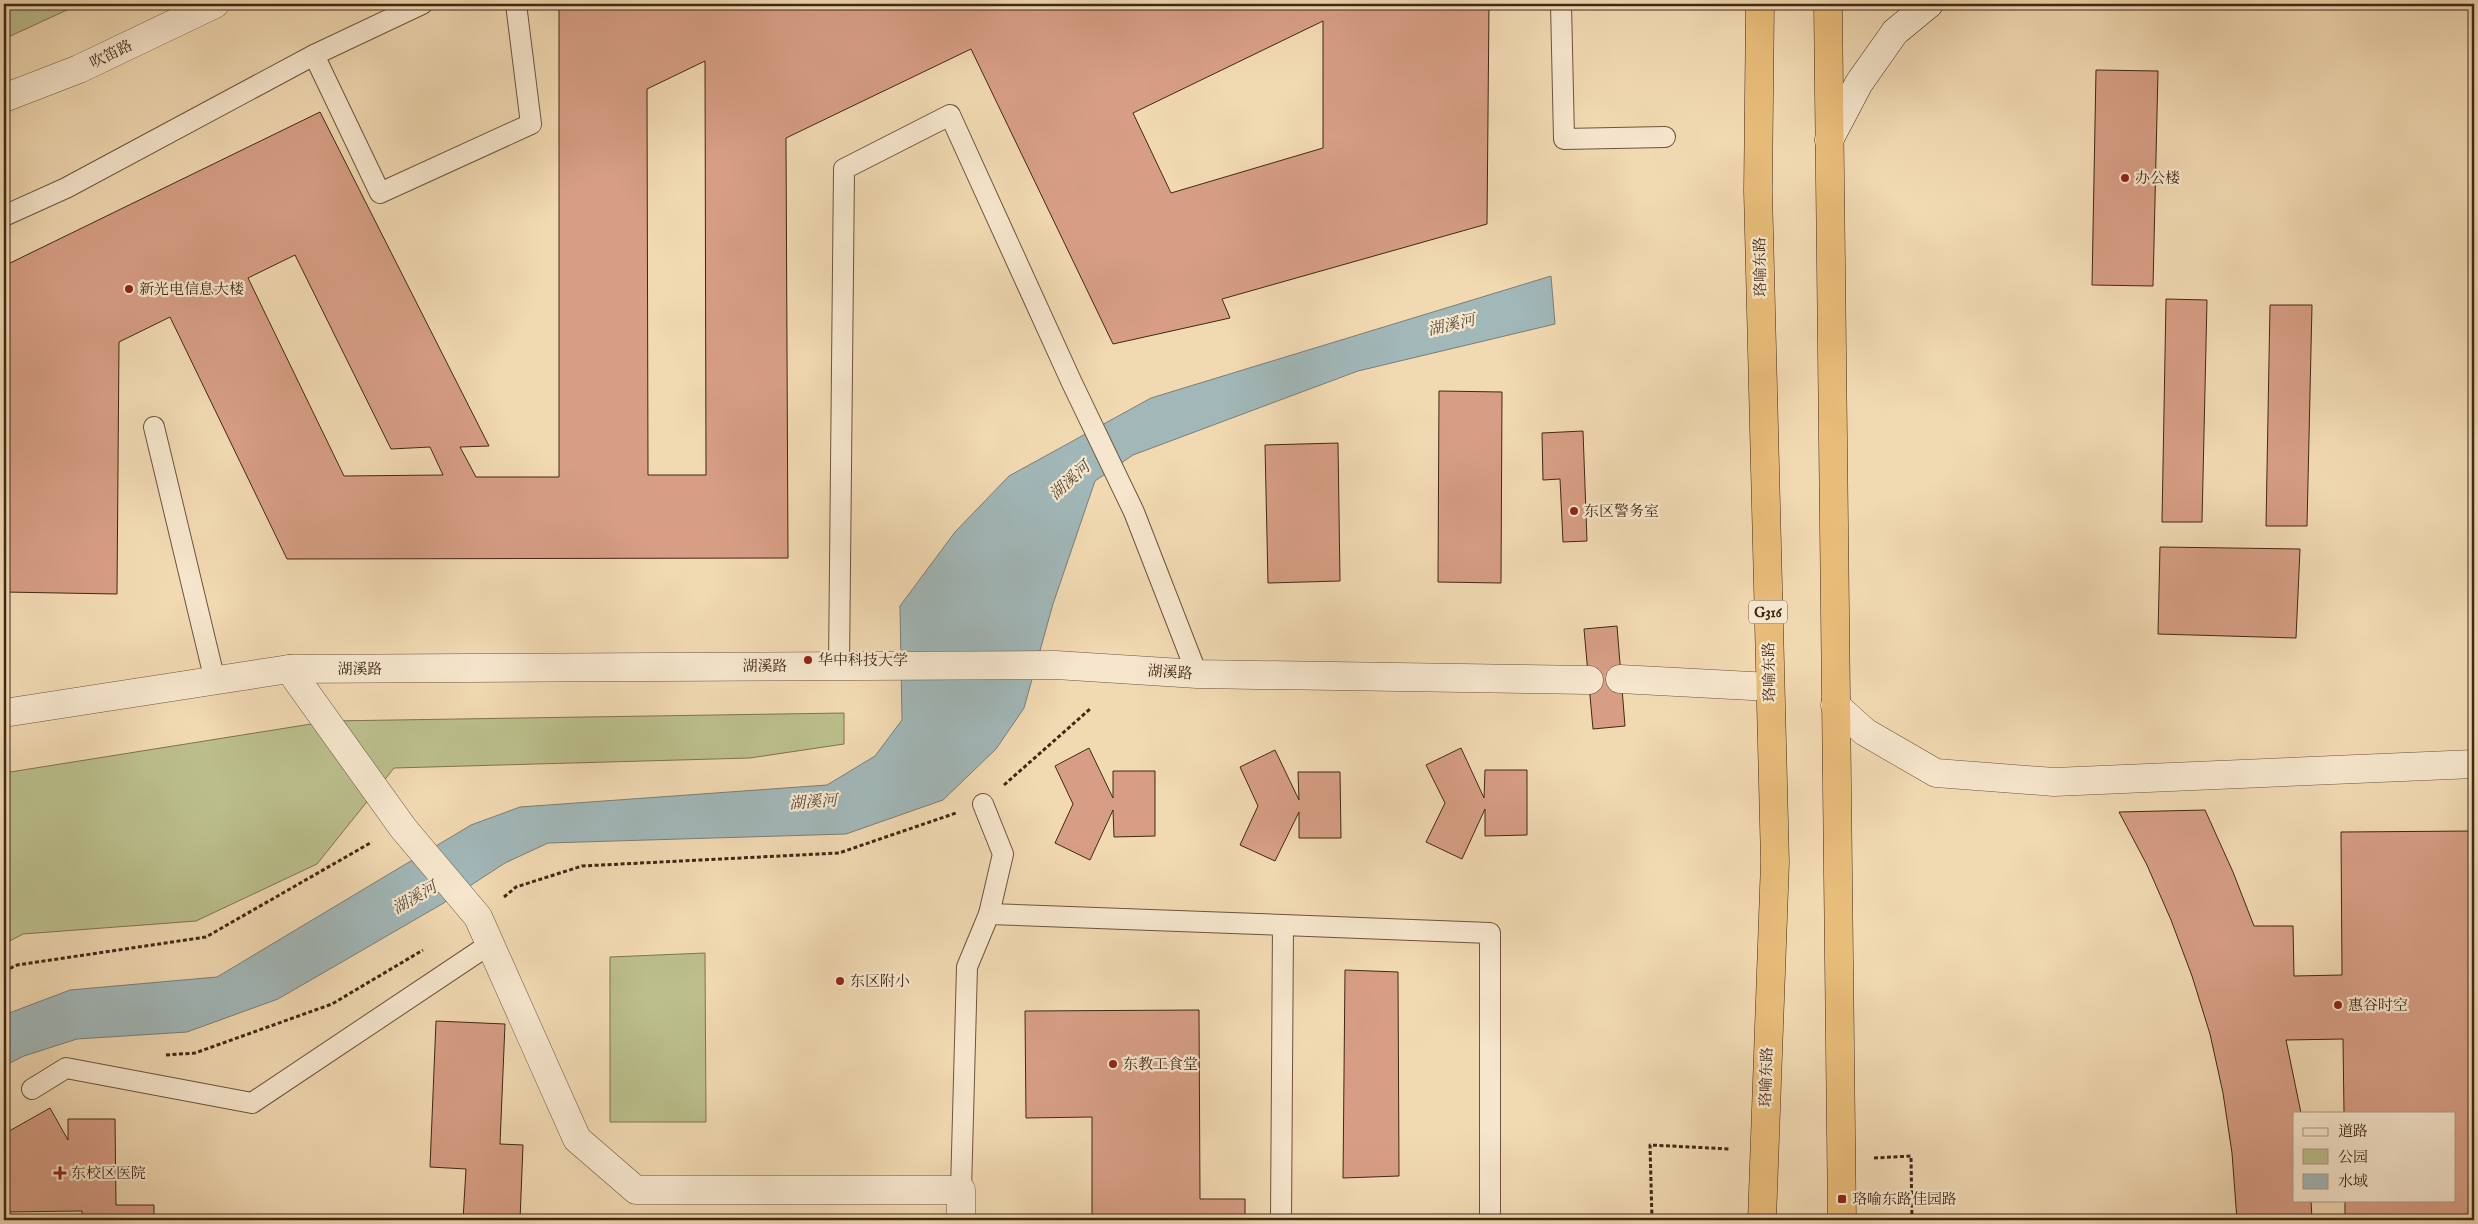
<svg xmlns="http://www.w3.org/2000/svg" width="2478" height="1224" viewBox="0 0 2478 1224" font-family="'IM FELL English','Noto Serif SC',serif">
<style>
.green{fill:#bbbf8c;stroke:#7e7450}
.water{fill:#a1b7b8;stroke:#7b7e77}
.building{fill:#d79e85;stroke:#412815;fill-rule:evenodd}
.lines{fill:none;stroke-linecap:round;stroke-linejoin:round}
.lane-casing{stroke:#6d543c;stroke-width:22}
.street-casing{stroke:#6d543c;stroke-width:29}
.secondary-casing{stroke:#412815;stroke-width:29}
.highway-casing{stroke:#412815;stroke-width:29}
.path{stroke:#412815;stroke-width:3;stroke-dasharray:4 2.5;stroke-linecap:butt}
.lane{stroke:#f6e6cd;stroke-width:20}
.street{stroke:#f6e6cd;stroke-width:28}
.secondary{stroke:#f6e6cd;stroke-width:28}
.highway{stroke:#e8bc79;stroke-width:28}
.poi-dot{fill:#8f2418;stroke:#f6e6cd;stroke-width:2}
.labels{text-anchor:middle;stroke-width:4.5;stroke-linejoin:round;paint-order:stroke}
.shield{fill:#f6e6cd;stroke:#77614c;stroke-width:1}
.shield-label{font-size:14px;font-weight:bold;fill:#412815}
.street-label{font-size:15px;fill:#412815;stroke:#f6e6cd}
.poi-label{font-size:15px;fill:#412815;stroke:#f6e6cd;text-anchor:start}
.water-label{font-size:16px;font-style:italic;fill:#594c3e;stroke:#f6e6cd}
</style>
<rect width="100%" height="100%" fill="#f1d9b2"/>
<filter id="stains"><feTurbulence type="fractalNoise" baseFrequency=".004" numOctaves="4"/><feColorMatrix values="0 0 0 0 .2 0 0 0 0 .09 0 0 0 0 .02 0 0 0 .5 -.17"/></filter>
<radialGradient id="worn" r=".72"><stop offset=".6" stop-color="#630" stop-opacity="0"/><stop offset="1" stop-color="#630" stop-opacity=".3"/></radialGradient>
<!-- green -->
<g class="green">
<path d="M4 4H80L4 39Z"/>
<path d="M844 713V744L750 758 394 768 317 864 196 921 23 934 4 944V773L330 721Z"/>
<path d="M705 953 706 1122H610V957Z"/>
</g>
<!-- water -->
<path class="water" d="M1551 276 1555 324 1358 371 1133 455 1095 481 1053 604 1024 708 996 749 943 800 846 834 548 843 505 863 442 904 278 999 187 1032 77 1039 24 1056 4 1066V1015L70 990 217 977 471 825 520 807 827 785 875 756 902 720 900 606 955 532 1009 476 1151 398Z"/>
<!-- building -->
<g class="building">
<path d="M559 4H1489L1487 224 1222 299 1230 318 1113 344 971 49 786 138 788 558 287 559 170 317 119 342 117 594 4 592 6 265 320 112 489 446 460 447 476 477H559ZM1323 21V148L1171 193 1133 113ZM705 61 706 475H648L647 89ZM295 255 391 449 430 447 443 475 344 476 248 278Z"/>
<path d="M2096 70 2158 71 2153 286 2092 285Z"/>
<path d="M2166 299 2207 300 2202 522H2162Z"/>
<path d="M2270 305H2312L2307 526H2266Z"/>
<path d="M1439 391 1502 392 1501 583 1438 582Z"/>
<path d="M1583 431 1587 541 1563 542 1560 479 1543 480 1542 433Z"/>
<path d="M1338 443 1340 581 1268 583 1265 445Z"/>
<path d="M2160 547 2300 549 2296 638 2158 634Z"/>
<path d="M1617 626 1625 726 1593 729 1584 629Z"/>
<path d="M1089 748 1113 798V771H1155V836L1114 837 1113 810 1090 860 1055 843 1073 804 1055 766Z"/>
<path d="M1461 748 1484 798 1485 770H1527V835L1485 836V809L1462 859 1426 842 1445 803 1426 765Z"/>
<path d="M1275 750 1299 800 1298 772H1340L1341 838H1299V812L1275 861 1240 845 1258 806 1240 767Z"/>
<path d="M2205 810 2233 872 2254 926H2293L2294 976 2342 975 2341 832 2474 831V1219L2345 1220V1200H2454V1113H2344L2343 1039 2286 1040 2301 1113H2294V1200H2311L2312 1220H2237L2232 1153 2223 1093 2210 1034 2192 976 2171 920 2147 865 2119 812Z"/>
<path d="M1345 970 1398 972 1399 1176 1343 1178Z"/>
<path d="M1199 1010 1200 1199H1245V1220H1092V1117L1026 1118 1025 1011Z"/>
<path d="M436 1021 505 1024 500 1144 523 1145 520 1220H463L466 1169 430 1167Z"/>
<path d="M50 1108 68 1140V1119H115L116 1205H154V1220H82V1211L4 1212V1134Z"/>
<rect x="293" y="1218" width="52" height="2"/>
</g>
<g class="lines">
<!-- lane casing -->
<g class="lane-casing">
<g id="lane">
<path d="M1561 4 1564 139 1665 137"/>
<path d="M314 55 380 193 531 124 516 4"/>
<path d="M4 216 66 188 314 55 422 4"/>
<path d="M154 427 215 681"/>
<path d="M839 666 844 169 950 115 1072 383 1134 512 1197 674"/>
<path d="M989 914 1283 925 1281 1220"/>
<path d="M1283 925 1490 933V1220"/>
<path d="M32 1089 66 1068 252 1103 490 944"/>
<path d="M961 1190 967 967 989 914 1003 854 983 804"/>
</g>
</g>
<!-- street casing -->
<g class="street-casing">
<g id="street">
<path d="M4 98 79 69 215 4"/>
<path d="M289 669 403 828 478 917 577 1139 636 1190H961V1220"/>
<path d="M1620 679 1770 687"/>
<path d="M1835 705 1865 732 1936 773 2054 782 2474 764"/>
<path d="M4 713 289 669 1056 665 1197 674 1589 680"/>
</g>
</g>
<!-- secondary casing -->
<g class="secondary-casing">
<path id="secondary" d="M1829 140 1859 83 1895 32 1929 4"/>
</g>
<!-- highway casing -->
<g class="highway-casing">
<g id="highway">
<path d="M1760 4 1758 191 1775 862 1762 1220"/>
<path d="M1828 4 1842 1220"/>
</g>
</g>
<!-- path -->
<g class="path">
<path d="M1004 785 1090 709"/>
<path d="M504 897 516 887 582 866 839 853 956 813"/>
<path d="M4 971 17 965 206 937 372 842"/>
<path d="M166 1055 195 1053 332 1004 423 950"/>
<path d="M1874 1158 1911 1156 1912 1220"/>
<path d="M1652 1220 1650 1145 1730 1149"/>
</g>
<!-- lane -->
<use href="#lane" class="lane"/>
<!-- street -->
<use href="#street" class="street"/>
<!-- secondary -->
<use href="#secondary" class="secondary"/>
<!-- highway -->
<use href="#highway" class="highway"/>
</g>
<!-- markers -->
<g class="poi-dot">
<circle cx="2125" cy="178" r="5"/>
<circle cx="129" cy="289" r="5"/>
<circle cx="1574" cy="511" r="5"/>
<circle cx="808" cy="660" r="5"/>
<circle cx="840" cy="981" r="5"/>
<circle cx="2338" cy="1005" r="5"/>
<circle cx="1113" cy="1064" r="5"/>
<path d="M57.5 1165.5h5v5h5v5h-5v5h-5v-5h-5v-5h5z"/>
<rect x="1837" y="1194" width="10" height="10" rx="2.5"/>
</g>
<g class="labels">
<!-- shield labels -->
<rect class="shield" x="1749" y="600.5" width="38" height="23" rx="4"/>
<g class="shield-label">
<text x="1768" y="617">G316</text>
</g>
<!-- street labels -->
<g class="street-label">
<text transform="translate(111 54) rotate(-26)" y="5">吹笛路</text>
<text transform="translate(1760 267) rotate(-91)" y="5">珞喻东路</text>
<text x="765" y="671">湖溪路</text>
<text x="360" y="674">湖溪路</text>
<text transform="translate(1170 672) rotate(4)" y="5">湖溪路</text>
<text transform="translate(1769 672) rotate(-91)" y="5">珞喻东路</text>
<text transform="translate(1766 1077) rotate(-88)" y="5">珞喻东路</text>
</g>
<!-- poi labels -->
<g class="poi-label">
<text x="2135" y="183">办公楼</text>
<text x="139" y="294">新光电信息大楼</text>
<text x="1584" y="516">东区警务室</text>
<text x="818" y="665">华中科技大学</text>
<text x="850" y="986">东区附小</text>
<text x="2348" y="1010">惠谷时空</text>
<text x="1123" y="1069">东教工食堂</text>
<text x="71" y="1178">东校区医院</text>
<text x="1852" y="1204">珞喻东路佳园路</text>
</g>
<!-- water labels -->
<g class="water-label">
<text transform="translate(1451 324) rotate(-13)" y="6">湖溪河</text>
<text transform="translate(1069 480) rotate(-42)" y="6">湖溪河</text>
<text transform="translate(813 801) rotate(-4)" y="6">湖溪河</text>
<text transform="translate(414 897) rotate(-30)" y="6">湖溪河</text>
</g>
</g>
<!-- margin -->
<rect width="2478" height="1224" fill="none" stroke="#f1d9b2" stroke-width="20"/>
<rect x="5" y="5" width="2468" height="1214" fill="none" stroke="#412815" stroke-width="2.5"/>
<rect x="10" y="10" width="2458" height="1204" fill="none" stroke="#412815"/>
<!-- legend -->
<rect x="2293" y="1112" width="162" height="90" fill="#f6e6cd" stroke="#ae9a83"/>
<rect x="2303" y="1128" width="25" height="8" fill="#f6e6cd" stroke="#ae9a83"/>
<text x="2338" y="1136" font-size="15" fill="#412815">道路</text>
<rect x="2303" y="1149" width="25" height="15" fill="#bbbf8c" stroke="#ae9a83"/>
<text x="2338" y="1162" font-size="15" fill="#412815">公园</text>
<rect x="2303" y="1174" width="25" height="15" fill="#a1b7b8" stroke="#ae9a83"/>
<text x="2338" y="1186" font-size="15" fill="#412815">水域</text>
<rect width="100%" height="100%" filter="url(#stains)"/>
<rect width="100%" height="100%" fill="url(#worn)"/>
</svg>
